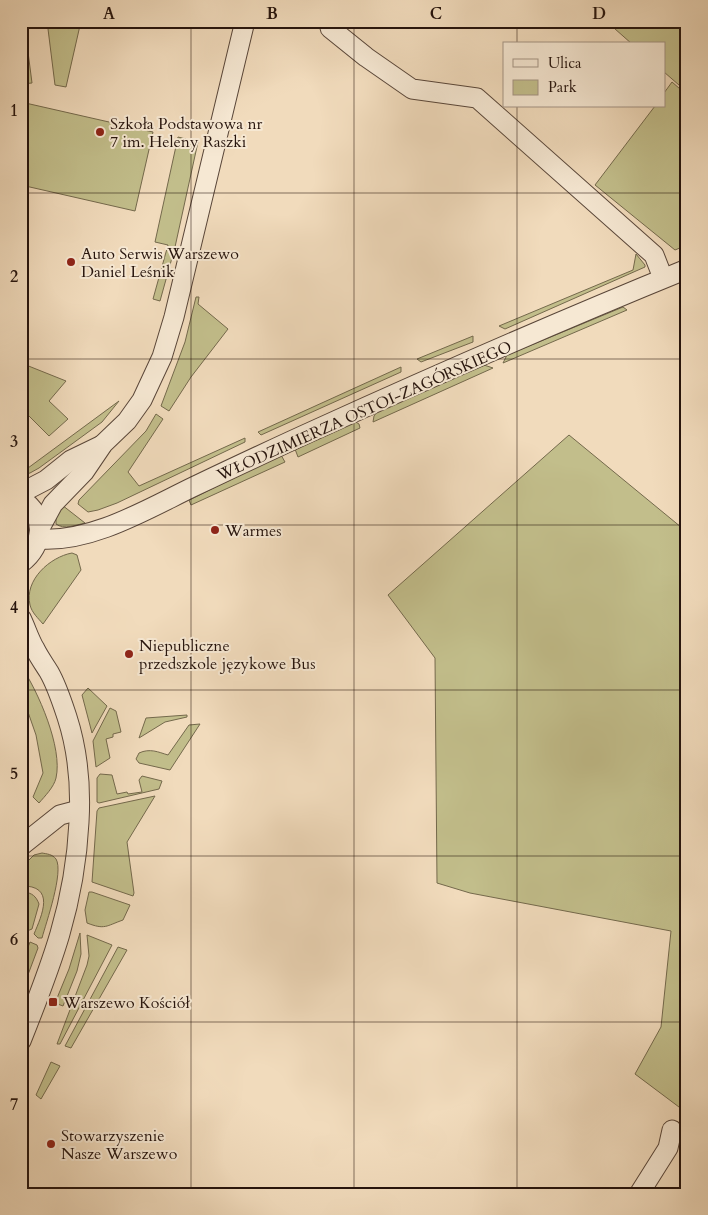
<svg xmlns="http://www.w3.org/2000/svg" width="708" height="1215" viewBox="0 0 708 1215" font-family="Cardo,serif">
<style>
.green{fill:#c2be8b;stroke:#74694c}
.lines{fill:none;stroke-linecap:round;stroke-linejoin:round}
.minor-casing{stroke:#594639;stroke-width:21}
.minor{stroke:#f6e8d3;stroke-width:19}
.grid{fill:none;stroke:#26140d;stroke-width:1;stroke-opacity:0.55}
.poi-dot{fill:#8f2418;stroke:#f6e8d3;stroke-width:2}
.labels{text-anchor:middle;stroke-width:4;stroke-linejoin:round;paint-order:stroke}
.poi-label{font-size:16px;fill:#26140d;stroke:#f6e8d3;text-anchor:start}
.street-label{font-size:16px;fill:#26140d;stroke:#f6e8d3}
.neatline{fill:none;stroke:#26140d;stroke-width:2}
.grid-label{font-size:16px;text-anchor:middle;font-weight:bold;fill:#26140d}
</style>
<rect width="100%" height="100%" fill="#f1dbbc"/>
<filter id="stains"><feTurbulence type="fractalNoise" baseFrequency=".004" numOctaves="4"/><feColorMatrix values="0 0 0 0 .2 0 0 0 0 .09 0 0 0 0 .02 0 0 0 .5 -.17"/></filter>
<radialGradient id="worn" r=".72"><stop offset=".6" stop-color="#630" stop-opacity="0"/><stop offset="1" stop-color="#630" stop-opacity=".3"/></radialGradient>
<!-- green -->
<g class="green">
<path d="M21 21H24L32 83 21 84Z"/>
<path d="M47 21H81L66 87 55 85Z"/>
<path d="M606 21H679L687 28V92L664 72V44H632Z"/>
<path d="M672 82 687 95V245L675 250 595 185 655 106H664V93Z"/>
<path d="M21 102 153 132 135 211 21 185Z"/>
<path d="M178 137 198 142 175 247 160 301 153 299 168 245 155 242Z"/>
<path d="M636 254 645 265V267L505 329 499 326 633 270Z"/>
<path d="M196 297H199L198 304 228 329 191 377 169 411 161 406 185 342Z"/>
<path d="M623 307 627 310 503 363 507 355Z"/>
<path d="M473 336V342L421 362 417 359Z"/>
<path d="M21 363 66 381 49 401 68 419 49 436 21 408Z"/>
<path d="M484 365 493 368 373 422 374 416 378 411Z"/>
<path d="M401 367V372L261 435 258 432Z"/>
<path d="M119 401 102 422 39 468 30 473 21 475V468H28Z"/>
<path d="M156 414 163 419 128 472 139 486 245 438V442L117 503 98 510 88 512 78 504 79 500 146 431Z"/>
<path d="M354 421 359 424 360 428 298 457 295 449Z"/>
<path d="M569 435 687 532V1113L635 1074 661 1027 671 931 470 893 437 883 435 658 388 595Z"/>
<path d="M281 455 285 462 191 505 189 500Z"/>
<path d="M62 505 85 523C76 525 64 530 56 524V515Z"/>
<path d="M72 553 77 555 81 570 43 624C38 618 32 613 30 605 24 580 50 557 72 553Z"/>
<path d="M21 666C38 691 63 748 56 778 54 787 45 796 39 803L33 797 43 773 36 735 21 692Z"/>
<path d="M88 688 107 706 92 733 82 695Z"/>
<path d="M110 708 116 711 121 732 113 734V737L106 739 110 758 96 767 93 741Z"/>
<path d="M187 715V717L165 722 139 738 146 718Z"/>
<path d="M200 724 170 770 139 763 136 759 139 753C150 748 158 752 168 755L189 725Z"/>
<path d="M100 774 112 775 117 794 127 792 128 794 142 792 139 780 142 776 162 781 159 789 99 803 97 802V778Z"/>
<path d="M155 796 127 842 134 893 133 896 92 882 97 811 99 808Z"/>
<path d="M42 853C47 854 52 854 56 859 64 872 46 923 42 938H38L34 934C42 915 56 885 21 886V868L34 855Z"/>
<path d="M24 892C32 893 36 896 39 904L32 929 27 931 21 927V893Z"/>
<path d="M89 892H92L130 905 123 920C106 926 105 930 87 923L85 910Z"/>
<path d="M80 933 81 954 77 971 63 1006 55 1003 69 969Z"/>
<path d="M87 935 112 945 60 1044H57L87 965 89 956Z"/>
<path d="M30 942 37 945 38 948 23 988 21 989V965Z"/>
<path d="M118 947 127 950 71 1048 65 1046Z"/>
<path d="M51 1062 60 1066 41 1099 36 1095Z"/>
</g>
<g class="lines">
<!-- minor casing -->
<g class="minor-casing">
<g id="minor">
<path d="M330 28 366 57 412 89 477 98 654 255 663 278"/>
<path d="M21 493 46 480 71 460 102 445"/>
<path d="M21 499C47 515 44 546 21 563"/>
<path d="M40 528 53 504 84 472 103 444 127 421 142 400 162 357 174 317 245 21"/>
<path d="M39 539C92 543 149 508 195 486 235 467 275 448 315 430 438 374 562 320 687 269"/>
<path d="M21 618C26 628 29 639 35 649 39 657 44 664 49 672 57 686 62 702 67 717 78 751 81 787 79 822 75 905 51 966 21 1041"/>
<path d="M21 846 60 815 79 810"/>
<path d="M639 1194 668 1148 672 1130"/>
</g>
</g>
<!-- minor -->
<use href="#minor" class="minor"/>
</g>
<!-- grid -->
<path class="grid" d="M191 21V1194M354 21V1194M517 21V44M517 106V1194M21 193H687M21 359H687M21 525H687M21 690H687M21 856H687M21 1022H687"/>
<!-- markers -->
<g class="poi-dot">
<circle cx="100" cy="132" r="5"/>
<circle cx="71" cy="262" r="5"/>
<circle cx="215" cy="530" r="5"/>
<circle cx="129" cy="654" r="5"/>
<rect x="48" y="997" width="10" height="10" rx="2.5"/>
<circle cx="51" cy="1144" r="5"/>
</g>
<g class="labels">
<!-- poi labels -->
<g class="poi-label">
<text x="110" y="129">Szkoła Podstawowa nr<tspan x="110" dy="18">7 im. Heleny Raszki</tspan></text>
<text x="81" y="259">Auto Serwis Warszewo<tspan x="81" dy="18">Daniel Leśnik</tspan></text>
<text x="225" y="536">Warmes</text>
<text x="139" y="651">Niepubliczne<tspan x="139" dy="18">przedszkole językowe Bus</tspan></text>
<text x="63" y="1008">Warszewo Kościół</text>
<text x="61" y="1141">Stowarzyszenie<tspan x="61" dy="18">Nasze Warszewo</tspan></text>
</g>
<!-- street labels -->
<g class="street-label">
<text transform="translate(364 410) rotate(-24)" y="6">WŁODZIMIERZA OSTOI-ZAGÓRSKIEGO</text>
</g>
</g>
<!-- margin -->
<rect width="708" height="1215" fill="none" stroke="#f1dbbc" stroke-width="55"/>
<!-- legend -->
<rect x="503" y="42" width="162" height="65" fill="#f6e8d3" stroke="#a39384"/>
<rect x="513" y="59" width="25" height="8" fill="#f6e8d3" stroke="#a39384"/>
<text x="548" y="68" font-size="15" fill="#26140d">Ulica</text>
<rect x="513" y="80" width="25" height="15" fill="#c2be8b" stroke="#a39384"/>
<text x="548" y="92" font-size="15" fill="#26140d">Park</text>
<rect x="28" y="28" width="652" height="1160" class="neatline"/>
<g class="grid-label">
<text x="109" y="19">A</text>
<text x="272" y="19">B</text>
<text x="436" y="19">C</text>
<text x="599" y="19">D</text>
<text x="14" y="116">1</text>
<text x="14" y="282">2</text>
<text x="14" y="447">3</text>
<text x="14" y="613">4</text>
<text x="14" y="779">5</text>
<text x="14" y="945">6</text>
<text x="14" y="1110">7</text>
</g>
<rect width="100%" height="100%" filter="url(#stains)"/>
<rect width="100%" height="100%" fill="url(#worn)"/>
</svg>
